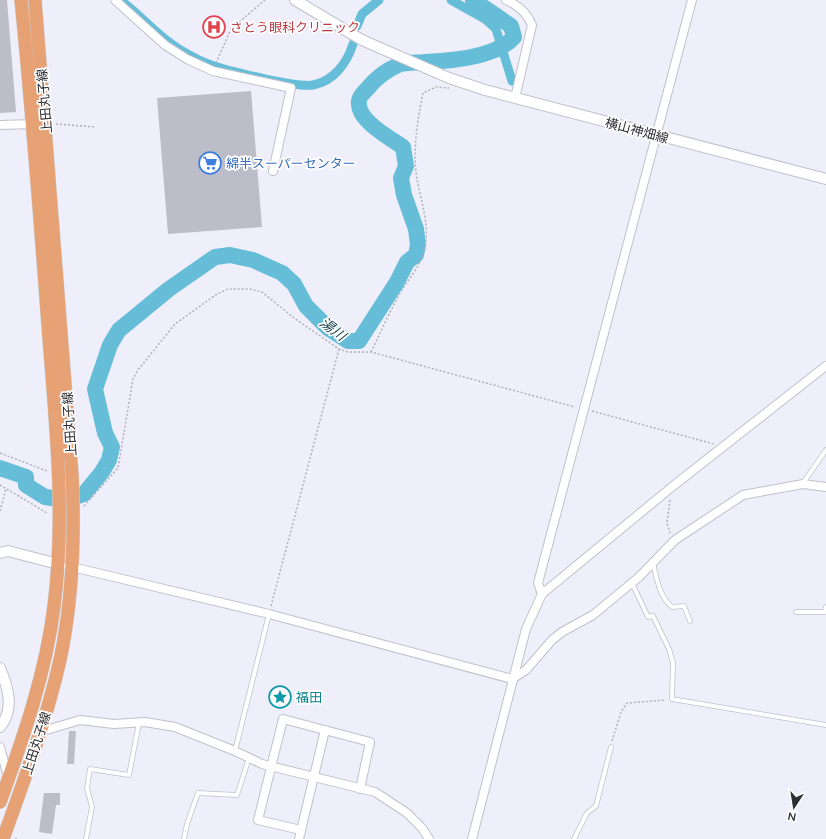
<svg xmlns="http://www.w3.org/2000/svg" width="826" height="839" viewBox="0 0 826 839" font-family="'Nunito Sans','Noto Sans JP',sans-serif">
<style>
.lines{fill:none;stroke-linecap:round;stroke-linejoin:round}
.canal{stroke:#65bdd8;stroke-width:9}
.river{stroke:#65bdd8;stroke-width:16}
.building{fill:#bcbdc8}
.service-casing{stroke:#c0c1cc;stroke-width:5.5}
.minor-casing{stroke:#c0c1cc;stroke-width:10}
.tertiary-casing{stroke:#c0c1cc;stroke-width:12}
.primary-casing{stroke:#d1d1d2;stroke-width:14}
.path{stroke:#b0b0ba;stroke-width:1.5;stroke-dasharray:2 2;stroke-linecap:butt}
.service{stroke:#fff;stroke-width:4}
.minor{stroke:#fff;stroke-width:8}
.tertiary{stroke:#fff;stroke-width:10}
.primary{stroke:#e6a174;stroke-width:13}
.labels{text-anchor:middle;stroke-width:3.5;stroke-linejoin:round;paint-order:stroke}
.health-label{font-size:13px;fill:#be3a42;stroke:#fff;text-anchor:start}
.street-label{font-size:13px;fill:#2c2c31;stroke:#fff}
.shop-label{font-size:13px;fill:#366cbe;stroke:#fff;text-anchor:start}
.culture-label{font-size:13px;fill:#0d838f;stroke:#fff;text-anchor:start}
.water-label{font-size:14px;font-style:italic;fill:#18414d;stroke:#fff}
</style>
<rect width="100%" height="100%" fill="#efeffb"/>
<g class="lines">
<!-- canal -->
<g class="canal">
<path d="M120 0C141 15 157 36 179 49 189 55 200 61 211 65 228 71 298 88 313 85 334 81 347 63 353 44"/>
<path d="M451 0 485 19 496 29 512 81"/>
<path d="M357 26 362 14 379 0"/>
</g>
<!-- river -->
<path class="river" d="M0 468 26 477V485L45 497 66 500 84 494 102 472 109 460 112 447 105 433 95 389 110 345 119 330 169 289 215 257 230 255 253 260 282 273 294 284 306 306 328 328 348 341H359L397 282 407 262 416 255 418 245 416 229 404 195 401 178 406 166 403 147C390 138 356 120 359 101 359 97 364 92 367 89 375 79 387 70 398 65 405 62 417 63 425 62 451 61 497 57 514 37L511 26 473 0"/>
</g>
<!-- building -->
<g class="building">
<path d="M0 0H7L16 112 0 113Z"/>
<path d="M251 91 262 227 168 234 157 98Z"/>
<path d="M69 731H76L74 764H67Z"/>
<path d="M44 793H60V805H56L52 834 39 832Z"/>
</g>
<g class="lines">
<!-- service casing -->
<g class="service-casing">
<g id="service">
<path d="M803 483 826 450"/>
<path d="M653 563C657 579 659 596 672 607L684 606 690 621"/>
<path d="M632 583 648 617 653 616 669 649 673 663 672 699 826 725"/>
<path d="M796 612H825L826 607"/>
<path d="M235 751 269 614"/>
<path d="M86 839 92 807 87 788 90 769 129 775 139 723"/>
<path d="M184 839 187 824 198 793 237 795 249 758"/>
<path d="M574 839 587 813 596 806 611 747"/>
</g>
</g>
<!-- minor casing -->
<g class="minor-casing">
<g id="minor">
<path d="M115 0 165 45 187 59 213 71 291 88 273 171"/>
<path d="M506 0C518 5 527 13 532 25L515 98"/>
<path d="M0 125 35 124"/>
<path d="M68 566 269 614 512 679 526 670 552 640 562 632 593 615 639 577 675 540 743 495 803 484 826 487"/>
<path d="M542 594 538 583 692 0"/>
<path d="M40 732 80 720 114 724 145 722 175 727 235 751 262 764 375 792 407 813 422 828 429 839"/>
<path d="M0 747 8 777"/>
<path d="M301 830 258 820 283 719 370 742 360 789"/>
<path d="M299 839 325 730"/>
<path d="M472 839 526 629 542 594 673 486 826 366"/>
</g>
</g>
<!-- tertiary casing -->
<g class="tertiary-casing">
<g id="tertiary">
<path d="M295 0 362 40 449 78 485 90 826 179"/>
<path d="M0 553 8 551 58 564"/>
<path d="M0 668C8 687 15 709 0 727"/>
</g>
</g>
<!-- primary casing -->
<g class="primary-casing">
<g id="primary">
<path d="M0 802C23 739 46 673 54 606 66 513 55 418 48 325 40 217 32 108 21 0"/>
<path d="M3 839C24 780 46 722 60 660 73 599 75 537 72 474L35 0"/>
</g>
</g>
<!-- path -->
<g class="path">
<path d="M216 63 231 29 265 0"/>
<path d="M56 124 96 127"/>
<path d="M371 352C380 334 388 315 398 297 408 278 424 264 426 241 428 216 419 196 416 172 413 146 418 118 423 93L436 87 449 88"/>
<path d="M592 411 714 444"/>
<path d="M0 453 47 471"/>
<path d="M0 485 47 513"/>
<path d="M670 500 667 523 670 533"/>
<path d="M84 506 118 468 131 391 133 379 138 370 175 324 217 294 228 289H250L262 292 294 318 339 349 348 352H371L575 407"/>
<path d="M0 511 6 489"/>
<path d="M271 606 339 349"/>
<path d="M612 741 621 712 627 703 666 700"/>
<path d="M16 839V838"/>
</g>
<!-- service -->
<use href="#service" class="service"/>
<!-- minor -->
<use href="#minor" class="minor"/>
<!-- tertiary -->
<use href="#tertiary" class="tertiary"/>
<!-- primary -->
<use href="#primary" class="primary"/>
</g>
<!-- icons -->
<defs>
<g id="hospital-ring" transform="scale(1.15)"><circle r="9.5" fill="#fff" stroke="#e0444e" stroke-width="1.5"/><path d="M-5-5h3v3.5h4V-5h3V5h-3V1.5h-4V5h-3Z" fill="#e0444e"/></g>
<g id="supermarket-ring" transform="scale(1.15)"><circle r="9.5" fill="#fff" stroke="#3f7fe0" stroke-width="1.5"/><path d="M-6-5.5h2.5l.6 2H6L4.5 2H-2.5L-4.4-4H-6ZM-1.5 3.2a1.3 1.3 0 1 0 .1 0ZM3 3.2a1.3 1.3 0 1 0 .1 0Z" fill="#3f7fe0"/></g>
<g id="sight-ring" transform="scale(1.15)"><circle r="9.5" fill="#fff" stroke="#0f9aa8" stroke-width="1.5"/><path d="M0-6L1.8-2.2L6-1.7L2.9 1.2L3.7 5.4L0 3.3L-3.7 5.4L-2.9 1.2L-6-1.7L-1.8-2.2Z" fill="#0f9aa8"/></g>
</defs>
<g fill-rule="evenodd">
<use href="#hospital-ring" x="214" y="27"/>
<use href="#supermarket-ring" x="210" y="163"/>
<use href="#sight-ring" x="280" y="697"/>
</g>
<g class="labels">
<!-- health labels -->
<g class="health-label">
<text x="230" y="32">さとう眼科クリニック</text>
</g>
<!-- street labels -->
<g class="street-label">
<text transform="translate(44 101) rotate(-95)" y="5">上田丸子線</text>
<text transform="translate(637 130) rotate(15)" y="5">横山神畑線</text>
<text transform="translate(69 424) rotate(-94)" y="5">上田丸子線</text>
<text transform="translate(36 743) rotate(-72)" y="5">上田丸子線</text>
</g>
<!-- shop labels -->
<g class="shop-label">
<text x="226" y="168">綿半スーパーセンター</text>
</g>
<!-- culture labels -->
<g class="culture-label">
<text x="296" y="702">福田</text>
</g>
<!-- water labels -->
<g class="water-label">
<text transform="translate(333 329) rotate(37)" y="5">湯川</text>
</g>
</g>
<!-- north arrow -->
<g transform="translate(794 807) rotate(192)" stroke="#ffffff" stroke-width="3" paint-order="stroke">
<path d="M0-3L7 15L0 10L-7 15Z" fill="#2c2c31"/>
<text y="-6" font-size="11" font-weight="bold" text-anchor="middle" fill="#2c2c31">N</text>
</g>
</svg>
